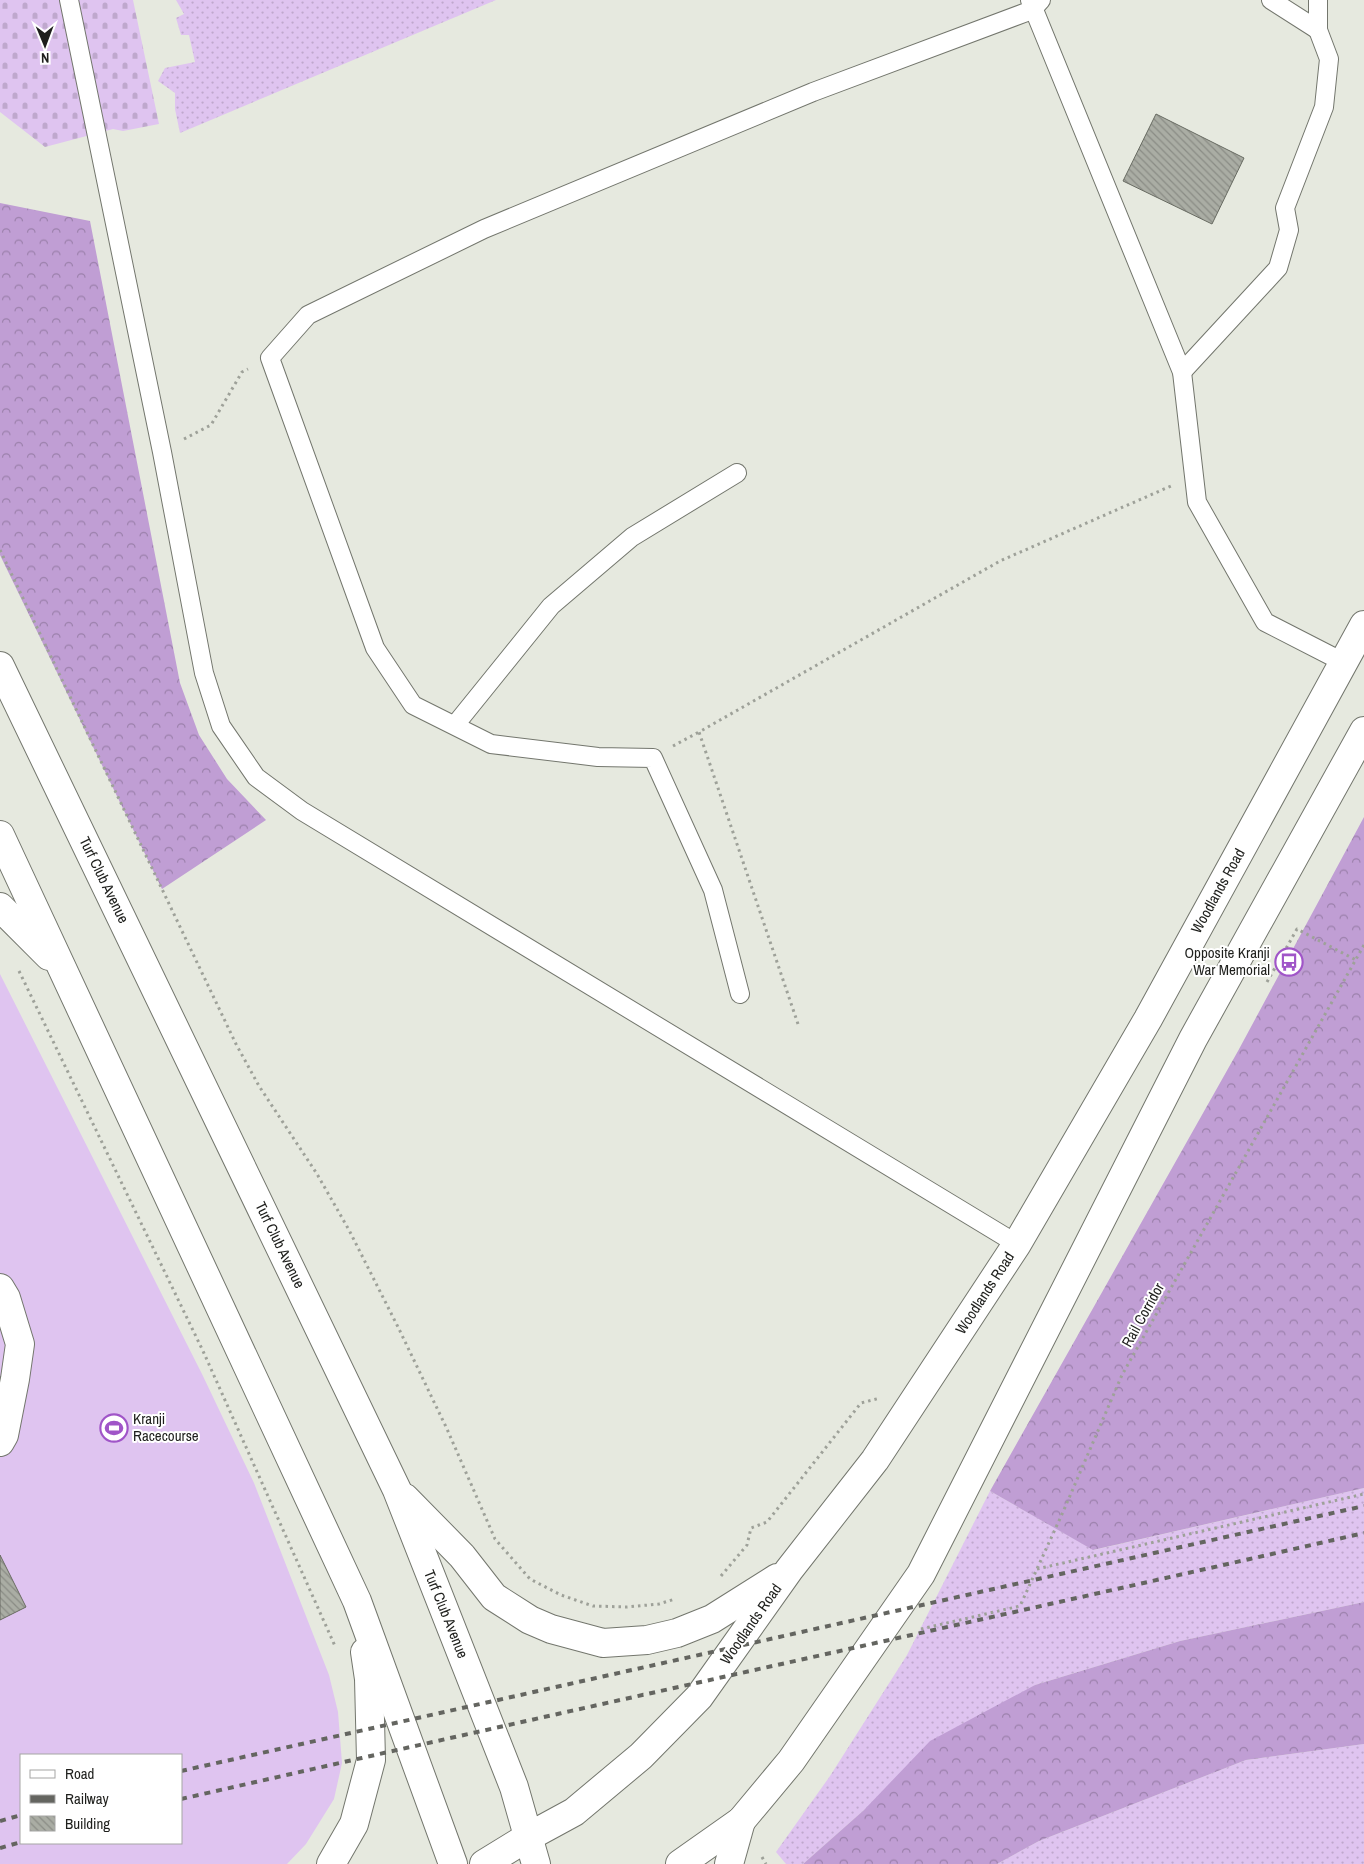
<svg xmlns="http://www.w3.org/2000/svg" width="1364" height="1864" viewBox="0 0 1364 1864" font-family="'Archivo Narrow',sans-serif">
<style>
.grass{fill:url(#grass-dots)}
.forest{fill:url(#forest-crowns)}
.cemetery{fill:url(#cemetery-stones)}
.garden{fill:#dfc4f0;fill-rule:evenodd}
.building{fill:url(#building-back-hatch);stroke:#686b62}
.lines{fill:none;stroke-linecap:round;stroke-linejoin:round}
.lane-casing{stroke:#73766d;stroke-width:20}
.street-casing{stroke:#73766d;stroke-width:30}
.primary-casing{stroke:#73766d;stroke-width:30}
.path{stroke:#9ea199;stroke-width:3;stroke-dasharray:2.5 4;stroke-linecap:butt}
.lane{stroke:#fff;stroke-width:18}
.street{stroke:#fff;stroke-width:28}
.primary{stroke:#fff;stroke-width:28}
.rail{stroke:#646560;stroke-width:4;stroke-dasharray:6 6;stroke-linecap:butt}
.labels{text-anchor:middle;stroke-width:4;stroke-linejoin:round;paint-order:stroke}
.street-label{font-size:15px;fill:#1e1f1c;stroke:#fff}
.poi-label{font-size:15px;fill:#1e1f1c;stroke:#fff;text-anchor:end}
</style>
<defs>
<pattern id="grass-dots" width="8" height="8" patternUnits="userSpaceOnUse" patternTransform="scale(1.25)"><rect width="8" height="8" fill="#dfc4f0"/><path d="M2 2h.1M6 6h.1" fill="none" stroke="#bfa8cd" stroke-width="1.8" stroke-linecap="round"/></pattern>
<pattern id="forest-crowns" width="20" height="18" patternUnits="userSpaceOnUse" patternTransform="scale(1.25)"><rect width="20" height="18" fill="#c09ed4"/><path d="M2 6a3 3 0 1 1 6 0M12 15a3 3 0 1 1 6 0" fill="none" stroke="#9b80ab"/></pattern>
<pattern id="cemetery-stones" width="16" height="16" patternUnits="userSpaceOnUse" patternTransform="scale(1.25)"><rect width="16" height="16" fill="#dfc4f0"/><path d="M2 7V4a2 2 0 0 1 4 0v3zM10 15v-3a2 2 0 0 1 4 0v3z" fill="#bfa8cd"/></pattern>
<pattern id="building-back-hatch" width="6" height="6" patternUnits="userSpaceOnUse" patternTransform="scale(1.25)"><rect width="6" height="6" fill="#aaada4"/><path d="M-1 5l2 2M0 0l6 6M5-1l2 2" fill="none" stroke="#8a8c85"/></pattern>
</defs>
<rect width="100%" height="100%" fill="#e6e9df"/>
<!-- grass -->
<g class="grass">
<path d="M176 0H496L180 133 175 109V93L158 81 165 68 195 62 189 35H181L176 18 184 14Z"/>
<path d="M1364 1488V1602L1180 1641 1035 1685 864 1810 803 1864H786L776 1852 830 1776 907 1655 990 1491 1094 1550Z"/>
<path d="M1364 1744V1864H997L1039 1841 1246 1760Z"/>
</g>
<!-- forest -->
<g class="forest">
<path d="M0 203 90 221 180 683 199 735 227 779 266 820 162 889 0 555Z"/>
<path d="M1364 817V1488L1093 1550 990 1491 1238 1051Z"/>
<path d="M1364 1602V1744L1246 1760 1039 1841 997 1864H803L864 1810 930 1741 1035 1685 1180 1641Z"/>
</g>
<!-- cemetery -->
<path class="cemetery" d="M0 0H133L159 124 123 131 113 129 45 147 0 112Z"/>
<!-- garden -->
<path class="garden" d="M0 974 202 1374 254 1483 329 1675 338 1712 342 1763 334 1799 306 1844 287 1864H0ZM21 1755H181V1843H21Z"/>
<!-- building -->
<g class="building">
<path d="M1156 114 1244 158 1212 224 1123 181Z"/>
<path d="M0 1555 26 1607 0 1620Z"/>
</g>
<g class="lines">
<!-- lane casing -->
<g class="lane-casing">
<g id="lane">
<path d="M69 0 162 452 204 673 221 726 256 777 302 811 1017 1244"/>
<path d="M1030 0 1182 372 1197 502 1265 622 1343 662"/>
<path d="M1271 0 1318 30"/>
<path d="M1182 372 1278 268 1289 230 1285 208 1324 107 1329 59 1318 30V0"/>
<path d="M455 725 551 606 632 537 737 473"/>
<path d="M740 994 713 890 653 758 598 757 491 744 413 705 375 648 270 358 308 315 484 229 813 92 1032 10 1041 0"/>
</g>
</g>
<!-- street casing -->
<g class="street-casing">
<path id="street" d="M0 1288 6 1298 20 1344 15 1379 4 1435 0 1442"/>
</g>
<!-- primary casing -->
<g class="primary-casing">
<g id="primary">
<path d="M0 666 397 1490 514 1787 536 1864"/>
<path d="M0 835 357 1601 453 1864"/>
<path d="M0 907 49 956"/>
<path d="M405 1498 462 1556 494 1597 530 1620 551 1629 603 1643 647 1640 677 1633 712 1619 777 1578"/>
<path d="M331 1864 354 1824 371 1760 369 1679 365 1652"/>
<path d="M484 1864 528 1837 574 1812 641 1756 699 1697 789 1570 875 1460 1017 1244 1148 1019 1364 625"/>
<path d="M680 1864 741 1821 791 1761 921 1574 1193 1039 1364 731"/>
<path d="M729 1864 741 1821"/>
</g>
</g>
<!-- path -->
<g class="path">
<path d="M184 439 211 425 242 372 248 369"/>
<path d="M0 550 236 1044 259 1086 317 1174 349 1230 398 1327 447 1429 495 1539 530 1579 561 1595 593 1606 627 1607 659 1604 675 1599"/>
<path d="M673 746 699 732"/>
<path d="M19 971 203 1351 335 1646"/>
<path d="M1267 982 1297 929 1356 960"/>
<path d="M798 1024 699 732 1000 561 1171 486"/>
<path d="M1037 1569 1364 1494"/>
<path d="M721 1576 747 1545 751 1528 767 1522 861 1403 880 1398"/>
<path d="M921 1629 1020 1606 1063 1512 1122 1375 1364 945"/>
<path d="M762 1857 766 1864"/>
</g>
<!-- lane -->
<use href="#lane" class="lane"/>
<!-- street -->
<use href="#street" class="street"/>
<!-- primary -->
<use href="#primary" class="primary"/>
<!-- rail -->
<g class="rail">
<path d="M181 1771 1364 1506"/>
<path d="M181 1799C575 1709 970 1623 1364 1533"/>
<path d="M0 1821 21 1815"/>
<path d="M0 1848 21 1842"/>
</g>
</g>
<!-- icons -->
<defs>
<g id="bus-ring" transform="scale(1.4375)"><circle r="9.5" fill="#fff" stroke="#a055c8" stroke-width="1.5"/><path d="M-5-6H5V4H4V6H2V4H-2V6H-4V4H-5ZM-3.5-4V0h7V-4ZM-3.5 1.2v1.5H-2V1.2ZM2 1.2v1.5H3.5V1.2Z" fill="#a055c8"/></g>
<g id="stadium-ring" transform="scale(1.4375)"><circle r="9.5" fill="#fff" stroke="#a055c8" stroke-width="1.5"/><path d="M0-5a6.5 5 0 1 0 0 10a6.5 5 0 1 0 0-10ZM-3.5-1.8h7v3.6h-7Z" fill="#a055c8"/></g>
</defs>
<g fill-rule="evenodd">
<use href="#bus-ring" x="1289" y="962"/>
<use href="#stadium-ring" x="114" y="1428"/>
</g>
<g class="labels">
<!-- street labels -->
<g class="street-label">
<text transform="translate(104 880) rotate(64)" y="5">Turf Club Avenue</text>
<text transform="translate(1218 891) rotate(-61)" y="5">Woodlands Road</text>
<text transform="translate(280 1245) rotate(64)" y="5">Turf Club Avenue</text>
<text transform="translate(985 1293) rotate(-57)" y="5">Woodlands Road</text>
<text transform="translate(1143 1315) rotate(-61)" y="5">Rail Corridor</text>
<text transform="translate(446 1614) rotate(68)" y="5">Turf Club Avenue</text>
<text transform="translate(751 1624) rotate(-55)" y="5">Woodlands Road</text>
</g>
<!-- poi labels -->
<g class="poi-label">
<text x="1270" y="958">Opposite Kranji<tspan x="1270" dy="17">War Memorial</tspan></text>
<text x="133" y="1424" text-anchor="start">Kranji<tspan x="133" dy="17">Racecourse</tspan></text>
</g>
</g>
<!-- legend -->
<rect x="20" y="1754" width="162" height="90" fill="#ffffff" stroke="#a5a5a4"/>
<rect x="30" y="1770" width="25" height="8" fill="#ffffff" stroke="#a5a5a4"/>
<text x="65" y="1779" font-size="15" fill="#1e1f1c">Road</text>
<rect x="30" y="1795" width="25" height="8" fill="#646560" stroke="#a5a5a4"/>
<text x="65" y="1804" font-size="15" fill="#1e1f1c">Railway</text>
<rect x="30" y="1816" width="25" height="15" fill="url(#building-back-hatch)" stroke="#a5a5a4"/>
<text x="65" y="1829" font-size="15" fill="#1e1f1c">Building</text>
<!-- north arrow -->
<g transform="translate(45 45) rotate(179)" stroke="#ffffff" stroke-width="4" paint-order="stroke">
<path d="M0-4L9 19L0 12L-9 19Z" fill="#1e1f1c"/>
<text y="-8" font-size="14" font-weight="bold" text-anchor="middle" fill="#1e1f1c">N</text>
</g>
</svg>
